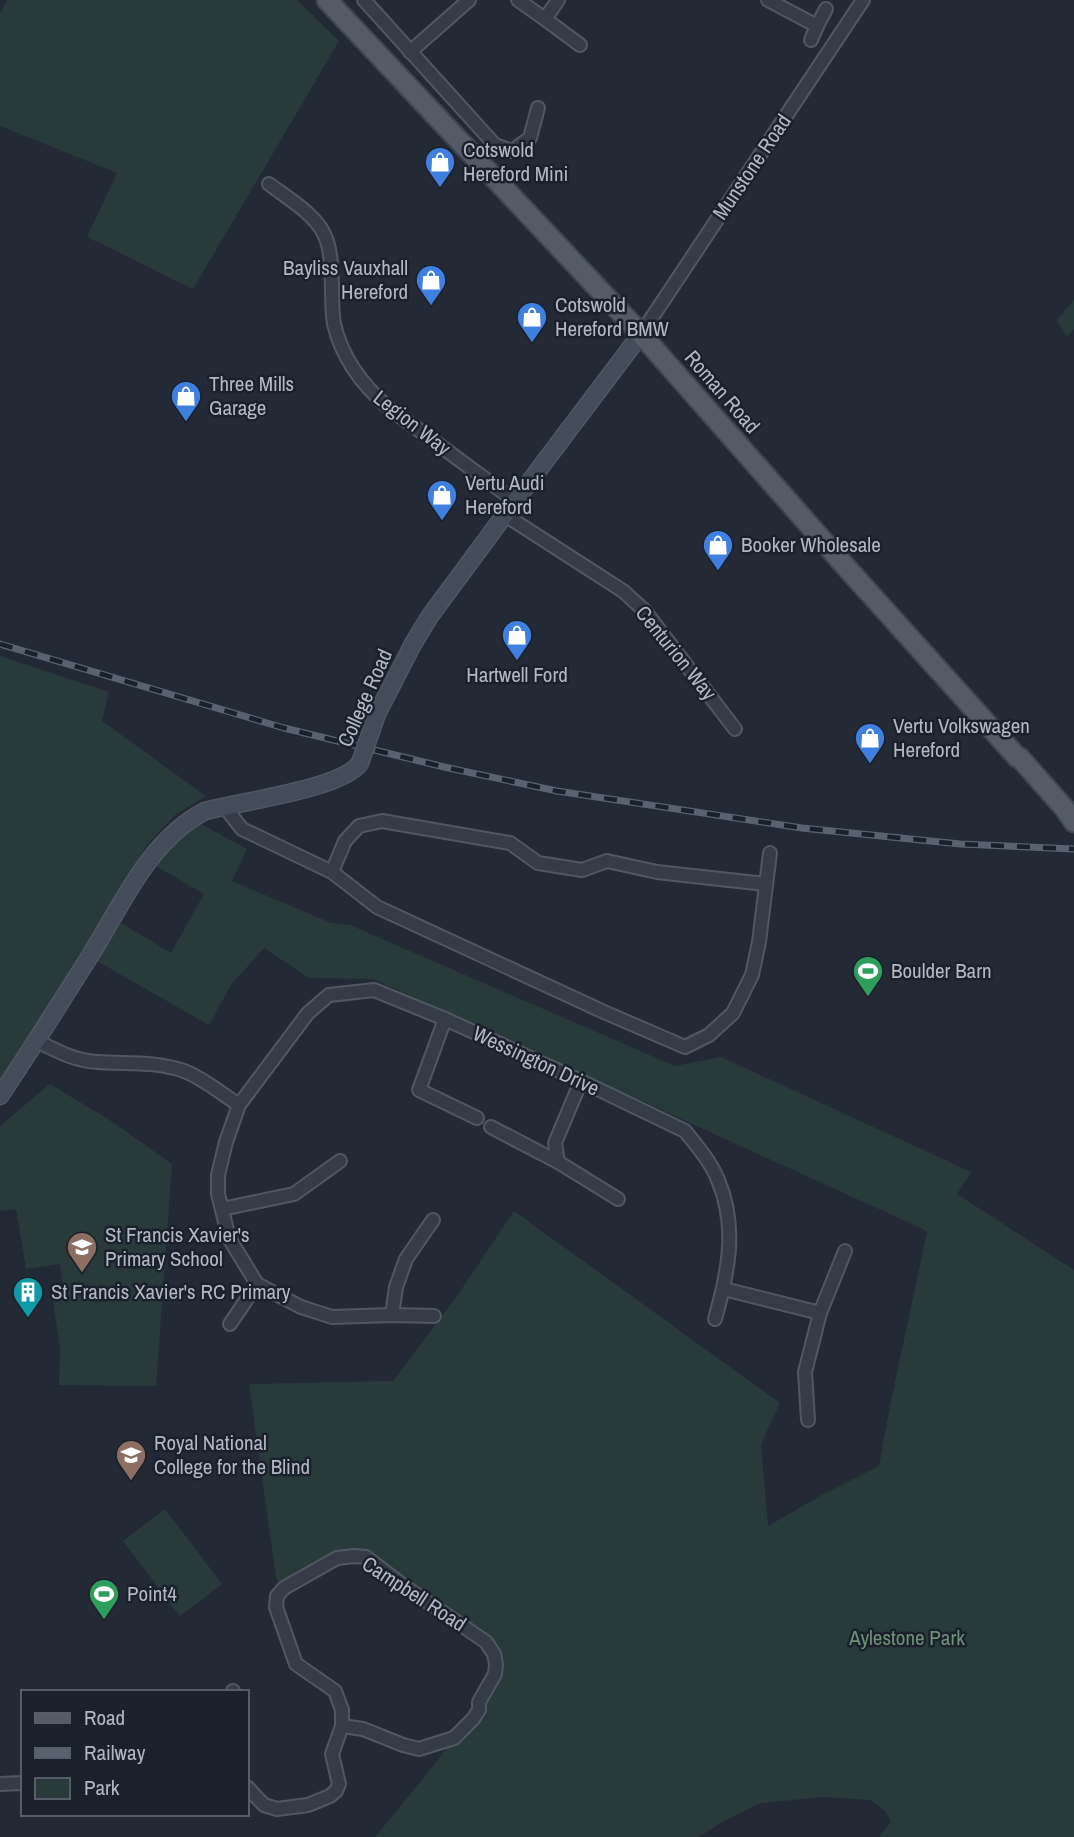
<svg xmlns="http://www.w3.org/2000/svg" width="1074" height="1837" viewBox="0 0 1074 1837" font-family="'Archivo Narrow',sans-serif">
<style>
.green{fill:#293a3b}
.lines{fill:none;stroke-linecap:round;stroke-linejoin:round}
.street-casing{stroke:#515761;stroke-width:16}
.secondary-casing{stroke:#515761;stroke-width:19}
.primary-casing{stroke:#3f4550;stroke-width:23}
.street{stroke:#363c47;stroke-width:12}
.secondary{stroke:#444b59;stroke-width:16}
.primary{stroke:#545b67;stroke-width:19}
.rail-casing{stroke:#5a626f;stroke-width:7}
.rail{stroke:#1b212b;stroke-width:4.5;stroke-dasharray:13;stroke-linecap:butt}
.secondary-bridge-casing{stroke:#515761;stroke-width:19;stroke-linecap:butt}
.secondary-bridge{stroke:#444b59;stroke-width:16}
.labels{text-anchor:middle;stroke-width:5;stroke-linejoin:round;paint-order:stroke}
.poi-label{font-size:21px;fill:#b1b7c3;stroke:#1b212b;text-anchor:start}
.street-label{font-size:21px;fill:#b1b7c3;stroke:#1b212b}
.park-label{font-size:21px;fill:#6b9176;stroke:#1b212b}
</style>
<rect width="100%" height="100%" fill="#232a36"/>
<!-- green -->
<g class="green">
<path d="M7 0H297L339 41 193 289 87 237 117 173 0 126V14Z"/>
<path d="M1074 300V329L1067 337 1057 320Z"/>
<path d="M0 656 109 692 102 721 206 796 176 814 146 846 104 918 0 1083Z"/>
<path d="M199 823 247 849 232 881 331 923 350 925 675 1066 721 1057 971 1172 957 1194 1074 1270V1837H879L891 1822 886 1812 870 1800 823 1797 761 1803 724 1821 699 1837H375L430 1770 454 1738 501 1706 466 1728 495 1674 494 1654 354 1556 284 1588 276 1578 249 1384 393 1381 457 1296 514 1211 780 1403 761 1444 768 1526 820 1496 879 1466 889 1411 927 1231 374 979 309 978 264 948 231 985 209 1025 97 961 121 923 171 953 204 894 156 866 176 841Z"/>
<path d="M50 1084 111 1121 172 1164 156 1386 59 1385 60 1347 52 1296 64 1293 60 1264 26 1269 16 1209 0 1211V1126Z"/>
<path d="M165 1509 222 1584 180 1616 123 1541Z"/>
</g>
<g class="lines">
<!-- street casing -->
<g class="street-casing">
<g id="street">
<path d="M364 0 495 145 512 151 530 138 538 108"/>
<path d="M518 0 545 19"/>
<path d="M558 0 545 19 580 45"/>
<path d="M768 0 817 26 826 9"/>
<path d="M811 40 817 26"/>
<path d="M410 52 469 0"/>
<path d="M269 184C286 197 315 214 324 234 332 250 331 269 332 286 332 299 332 312 334 324 342 358 363 386 389 408L515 501"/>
<path d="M641 334 863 0"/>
<path d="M505 515 623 591 645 611 735 729"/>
<path d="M224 806 242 829 332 872 377 907 604 1012 685 1047 709 1035 733 1013 752 975 759 942 770 853"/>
<path d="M332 872 345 841 359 826 382 821 510 843 538 863 582 870 607 861 657 872 765 884"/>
<path d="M445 1019 419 1090 477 1118"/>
<path d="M37 1041C57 1051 75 1061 98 1062 127 1064 156 1061 184 1071 203 1078 222 1094 239 1105L226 1142 218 1175V1194L229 1238 257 1284 301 1307 332 1317 392 1315 434 1316"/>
<path d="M581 1081 555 1143 558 1162 618 1199"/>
<path d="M239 1105 308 1013 329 995 374 990 445 1019 581 1081 685 1131C697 1146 711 1162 718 1180 738 1227 728 1273 715 1319"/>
<path d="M491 1127 558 1162"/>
<path d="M222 1209 294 1194 340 1161"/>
<path d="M724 1289 820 1313 845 1251"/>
<path d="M392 1315 396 1287 406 1259 433 1220"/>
<path d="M230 1324 257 1284"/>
<path d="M808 1420 805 1372 820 1313"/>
<path d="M233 1692V1691"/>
<path d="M0 1784 23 1783"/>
<path d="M247 1787 264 1805 277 1809 308 1805 330 1796 336 1791 339 1784 332 1754 342 1726V1710L335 1691 296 1664 276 1607 277 1596 284 1588 337 1558 354 1556 366 1557 404 1586 486 1642 494 1654 496 1664 495 1674 479 1702V1710L473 1719 454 1738 419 1749 403 1745 363 1729 342 1726"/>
</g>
</g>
<!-- secondary casing -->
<g class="secondary-casing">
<g id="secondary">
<path d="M377 714 413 644 430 616 515 501 641 334"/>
<path d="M0 1096C31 1050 60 1003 90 956 122 905 149 840 205 811 238 802 342 789 360 763"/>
</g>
</g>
<!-- primary casing -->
<g class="primary-casing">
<path id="primary" d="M327 0 641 334 846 567 1017 757 1020 758 1065 809 1074 822"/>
</g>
<!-- street -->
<use href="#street" class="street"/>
<!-- secondary -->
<use href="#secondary" class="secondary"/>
<!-- primary -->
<use href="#primary" class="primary"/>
<!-- rail casing -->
<g class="rail-casing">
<path id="rail" d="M0 644 284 728 444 767 557 791 802 828 960 844 1074 849"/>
</g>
<!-- rail -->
<use href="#rail" class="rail"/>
<!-- secondary-bridge casing -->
<g class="secondary-bridge-casing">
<path id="secondary-bridge" d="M360 763 377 714"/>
</g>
<!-- secondary-bridge -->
<use href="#secondary-bridge" class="secondary-bridge"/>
</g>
<!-- icons -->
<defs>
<g id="shop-pin" transform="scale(1.575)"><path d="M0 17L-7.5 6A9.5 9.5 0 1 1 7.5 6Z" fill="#3f7fe0" stroke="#1b212b"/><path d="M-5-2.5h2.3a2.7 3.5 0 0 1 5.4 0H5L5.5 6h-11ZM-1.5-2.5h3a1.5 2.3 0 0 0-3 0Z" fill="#fff"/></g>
<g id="stadium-pin" transform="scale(1.575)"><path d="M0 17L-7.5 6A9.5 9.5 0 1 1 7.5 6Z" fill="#2e9e5b" stroke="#1b212b"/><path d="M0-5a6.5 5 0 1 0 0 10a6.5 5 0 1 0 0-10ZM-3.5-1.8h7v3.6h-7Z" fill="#fff"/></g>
<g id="school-pin" transform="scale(1.575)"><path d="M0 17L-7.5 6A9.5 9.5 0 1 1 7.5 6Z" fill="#8d6e63" stroke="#1b212b"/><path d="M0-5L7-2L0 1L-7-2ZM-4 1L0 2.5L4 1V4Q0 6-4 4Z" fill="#fff"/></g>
<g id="building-pin" transform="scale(1.575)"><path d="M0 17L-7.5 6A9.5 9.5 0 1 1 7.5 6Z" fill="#0f9aa8" stroke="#1b212b"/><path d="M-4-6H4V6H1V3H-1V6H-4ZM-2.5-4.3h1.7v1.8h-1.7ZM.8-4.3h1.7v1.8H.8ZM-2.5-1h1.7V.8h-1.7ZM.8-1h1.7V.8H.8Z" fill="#fff"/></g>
<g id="university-pin" transform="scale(1.575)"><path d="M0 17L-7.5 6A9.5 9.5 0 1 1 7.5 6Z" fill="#8d6e63" stroke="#1b212b"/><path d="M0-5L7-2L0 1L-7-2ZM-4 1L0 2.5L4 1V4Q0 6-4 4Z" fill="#fff"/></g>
</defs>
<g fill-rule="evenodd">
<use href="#shop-pin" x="440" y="162"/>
<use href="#shop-pin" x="431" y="280"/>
<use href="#shop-pin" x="532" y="317"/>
<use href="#shop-pin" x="186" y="396"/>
<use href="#shop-pin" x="442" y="495"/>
<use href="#shop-pin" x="718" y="545"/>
<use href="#shop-pin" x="517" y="635"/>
<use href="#shop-pin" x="870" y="738"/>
<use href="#stadium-pin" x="868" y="971"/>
<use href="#school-pin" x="82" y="1247"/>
<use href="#building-pin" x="28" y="1292"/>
<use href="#university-pin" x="131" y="1455"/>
<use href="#stadium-pin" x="104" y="1594"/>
</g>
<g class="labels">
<!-- poi labels -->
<g class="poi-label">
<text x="463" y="157">Cotswold<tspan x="463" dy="24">Hereford Mini</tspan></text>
<text x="408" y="275" text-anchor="end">Bayliss Vauxhall<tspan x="408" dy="24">Hereford</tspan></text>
<text x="555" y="312">Cotswold<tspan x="555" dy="24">Hereford BMW</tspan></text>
<text x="209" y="391">Three Mills<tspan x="209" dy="24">Garage</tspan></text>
<text x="465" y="490">Vertu Audi<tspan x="465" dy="24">Hereford</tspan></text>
<text x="741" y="552">Booker Wholesale</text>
<text x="517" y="682" text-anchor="middle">Hartwell Ford</text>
<text x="893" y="733">Vertu Volkswagen<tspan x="893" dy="24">Hereford</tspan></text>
<text x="891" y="978">Boulder Barn</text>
<text x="105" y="1242">St Francis Xavier's<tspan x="105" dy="24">Primary School</tspan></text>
<text x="51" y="1299">St Francis Xavier's RC Primary</text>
<text x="154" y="1450">Royal National<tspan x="154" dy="24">College for the Blind</tspan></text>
<text x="127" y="1601">Point4</text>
</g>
<!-- street labels -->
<g class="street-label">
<text transform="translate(752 167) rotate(-56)" y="7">Munstone Road</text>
<text transform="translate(722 392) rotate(49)" y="7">Roman Road</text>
<text transform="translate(412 423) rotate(38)" y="7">Legion Way</text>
<text transform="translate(676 653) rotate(51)" y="7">Centurion Way</text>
<text transform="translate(365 698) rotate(-66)" y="7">College Road</text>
<text transform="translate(536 1061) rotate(25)" y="7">Wessington Drive</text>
<text transform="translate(414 1594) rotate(33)" y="7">Campbell Road</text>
</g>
<!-- park labels -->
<g class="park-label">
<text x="907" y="1645">Aylestone Park</text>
</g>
</g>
<!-- legend -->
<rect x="21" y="1690" width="228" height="126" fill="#1b212b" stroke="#575d68" stroke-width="2"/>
<rect x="35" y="1713" width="35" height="10" fill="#545b67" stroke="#575d68" stroke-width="2"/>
<text x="84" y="1725" font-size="21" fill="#b1b7c3">Road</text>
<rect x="35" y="1748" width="35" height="10" fill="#5a626f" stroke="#575d68" stroke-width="2"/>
<text x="84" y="1760" font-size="21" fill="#b1b7c3">Railway</text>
<rect x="35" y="1778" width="35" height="21" fill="#293a3b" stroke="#575d68" stroke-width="2"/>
<text x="84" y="1795" font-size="21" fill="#b1b7c3">Park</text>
</svg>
